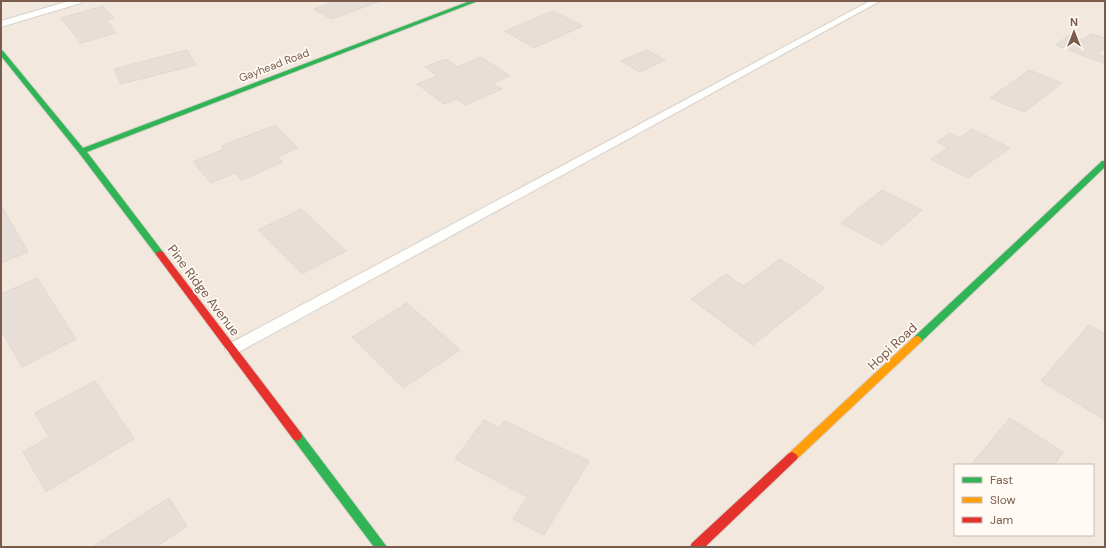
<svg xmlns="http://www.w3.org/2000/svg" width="1106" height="548" viewBox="0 0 1106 548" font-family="'DM Sans',sans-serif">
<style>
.residential{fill:#f2e8de;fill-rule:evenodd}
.building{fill:#e6ded7;stroke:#e2d8d2}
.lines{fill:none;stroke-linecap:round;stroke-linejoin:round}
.lane-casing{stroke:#d7d1cb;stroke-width:2}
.fast-casing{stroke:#d9d2cb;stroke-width:2}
.slow-casing{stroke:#d9d2cb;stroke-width:2}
.jam-casing{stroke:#d9d2cb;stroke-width:2}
.lane{fill:#fefefd;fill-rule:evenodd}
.fast{fill:#30b455;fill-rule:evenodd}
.slow{fill:#ff9f0a;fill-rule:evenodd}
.jam{fill:#e5322d;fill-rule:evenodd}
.labels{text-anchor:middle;stroke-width:3.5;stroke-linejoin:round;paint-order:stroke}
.far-street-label{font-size:11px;fill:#7a5c4d;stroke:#fffaf3}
.street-label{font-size:13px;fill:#7a5c4d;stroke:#fffaf3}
</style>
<rect width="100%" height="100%" fill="#f9f5f0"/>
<!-- residential -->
<path class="residential" d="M1 1H1105V547H1ZM955 465H1093V535H955Z"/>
<!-- building -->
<g class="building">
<path d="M332 1H381L331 19 314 9 333 2Z"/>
<path d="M103 6 114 18 106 20 116 33 81 43 61 18Z"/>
<path d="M553 11 583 26 534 48 505 31Z"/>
<path d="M1091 34 1105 38V48L1098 54 1105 57V61L1103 63 1056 45 1069 35 1083 40Z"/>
<path d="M187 50 196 65 121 84 114 69Z"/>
<path d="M647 50 665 60 640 72 621 61Z"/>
<path d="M481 57 510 76 493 83 502 89 465 105 457 99 444 104 417 84 437 76 425 67 446 59 457 67Z"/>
<path d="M1029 70 1062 83 1024 112 990 98Z"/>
<path d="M275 125 298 148 277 157 283 162 242 180 235 173 211 183 193 162 224 149 221 146Z"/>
<path d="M972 129 1010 148 968 178 931 159 948 148 937 142 950 133 959 138Z"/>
<path d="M882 190 922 210 882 245 841 223Z"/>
<path d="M1 205 28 252 1 263Z"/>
<path d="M301 209 346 251 302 274 258 230Z"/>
<path d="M780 259 825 288 753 345 691 299 726 274 743 286Z"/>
<path d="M37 278 76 339 22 367 1 330V294Z"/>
<path d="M407 303 460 350 403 388 352 337Z"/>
<path d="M1089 325 1105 334V420L1041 381Z"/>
<path d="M95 381 134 439 46 492 23 452 49 437 35 413Z"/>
<path d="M1010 418 1063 452 1054 465H971Z"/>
<path d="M484 420 499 428 505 421 589 461 544 535 513 519 527 497 455 459Z"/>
<path d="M169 498 187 526 159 545 160 547H97L95 545Z"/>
</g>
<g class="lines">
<!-- lane casing -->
<g class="lane-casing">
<g id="lane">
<path d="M69 1H82L81 3 1 27V21Z"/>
<path d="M870 1H880L237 353 232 355 227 353 225 349 227 345Z"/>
</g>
</g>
<!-- fast casing -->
<g class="fast-casing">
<g id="fast">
<path d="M470 1H478L87 152 163 252 164 254 160 257 157 256 79 153 1 56V50L3 51 83 148Z"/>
<path d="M1102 161H1105V167L920 343H914L912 340 914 337Z"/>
<path d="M297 431 301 433 387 547H374L293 439 292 436 293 433Z"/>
</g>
</g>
<!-- slow casing -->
<g class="slow-casing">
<path id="slow" d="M917 336 920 337 922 340 920 343 796 460 792 462 788 460 786 457 788 454 914 337Z"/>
</g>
<!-- jam casing -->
<g class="jam-casing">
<g id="jam">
<path d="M160 251 163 252 301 433 302 436 301 439 297 441 293 439 157 256 156 254 157 252Z"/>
<path d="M792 452 796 454 798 457 796 460 705 547H690L692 543 788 454Z"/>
</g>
</g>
<!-- lane -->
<use href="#lane" class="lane"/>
<!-- fast -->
<use href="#fast" class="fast"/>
<!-- slow -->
<use href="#slow" class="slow"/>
<!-- jam -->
<use href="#jam" class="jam"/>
</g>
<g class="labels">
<!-- far-street labels -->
<g class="far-street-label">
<text transform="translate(274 65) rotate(-21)" y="4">Gayhead Road</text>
</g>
<!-- street labels -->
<g class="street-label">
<text transform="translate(204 290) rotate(53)" y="5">Pine Ridge Avenue</text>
<text transform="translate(892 346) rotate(-43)" y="5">Hopi Road</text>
</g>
</g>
<!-- border -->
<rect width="1106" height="548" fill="none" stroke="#7a5c4d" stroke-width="4"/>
<!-- legend -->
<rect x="954" y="464" width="140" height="72" fill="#fffaf3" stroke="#cabbb1"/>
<rect x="962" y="477" width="20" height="6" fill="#30b455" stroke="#cabbb1"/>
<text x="990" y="484" font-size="12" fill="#7a5c4d">Fast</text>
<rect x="962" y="497" width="20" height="6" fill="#ff9f0a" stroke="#cabbb1"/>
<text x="990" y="504" font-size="12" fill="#7a5c4d">Slow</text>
<rect x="962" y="517" width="20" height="6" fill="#e5322d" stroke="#cabbb1"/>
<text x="990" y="524" font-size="12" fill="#7a5c4d">Jam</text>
<!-- north arrow -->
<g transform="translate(1074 32)" stroke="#fffaf3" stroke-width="3" paint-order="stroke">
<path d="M0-3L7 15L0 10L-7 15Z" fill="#7a5c4d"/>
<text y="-6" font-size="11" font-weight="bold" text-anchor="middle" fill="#7a5c4d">N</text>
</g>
</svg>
